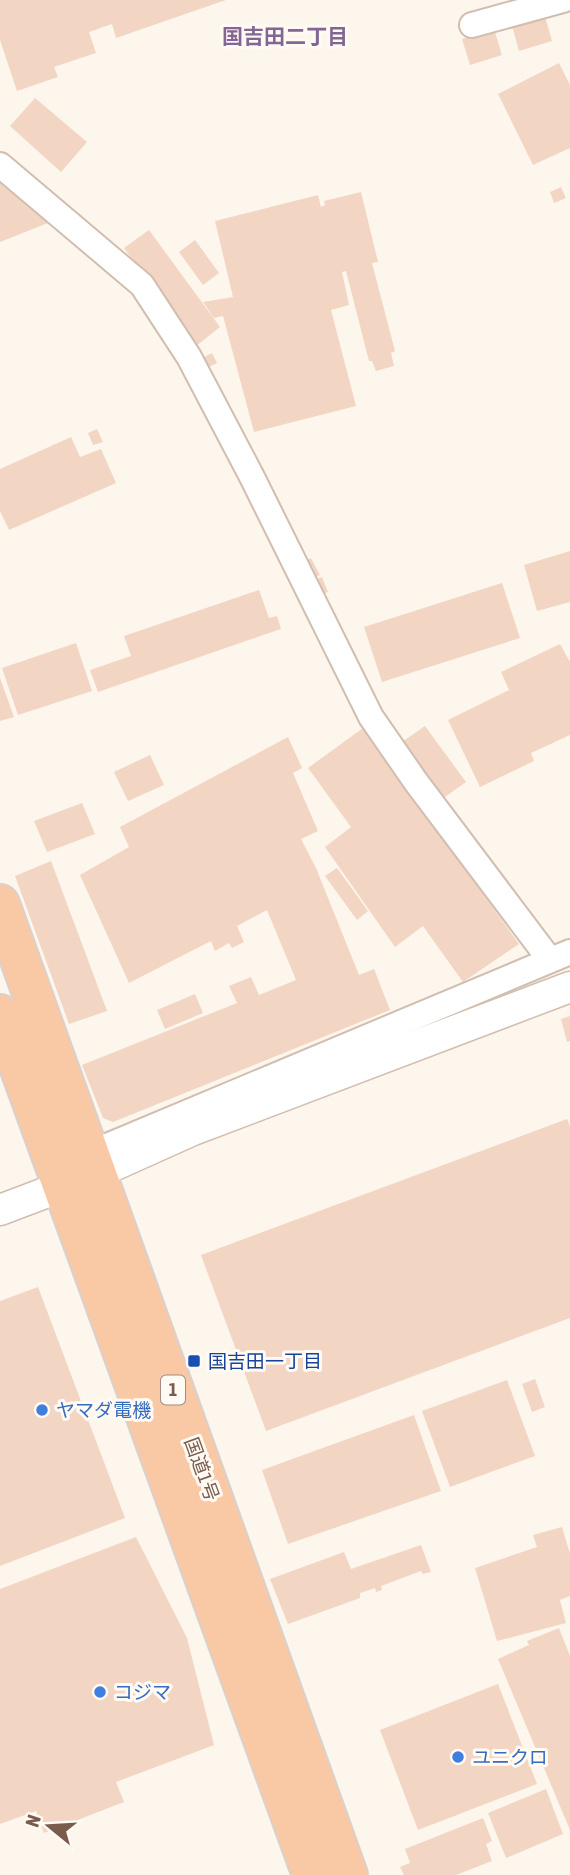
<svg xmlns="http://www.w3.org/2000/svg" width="570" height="1875" viewBox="0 0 570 1875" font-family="'Asap Condensed','Noto Sans JP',sans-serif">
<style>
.building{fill:#f3d5c3}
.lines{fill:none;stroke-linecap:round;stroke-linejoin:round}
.minor-casing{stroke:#d1beb0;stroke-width:28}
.tertiary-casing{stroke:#d1beb0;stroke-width:33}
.trunk-casing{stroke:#dad1cd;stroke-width:42}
.minor{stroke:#fff;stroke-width:24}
.tertiary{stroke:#fff;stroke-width:30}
.trunk{stroke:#f9c8a4;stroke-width:38}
.transit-dot{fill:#1a4fb4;stroke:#fffaf3;stroke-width:2.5}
.shop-dot{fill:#3f7fe0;stroke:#fffaf3;stroke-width:2.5}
.labels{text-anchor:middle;stroke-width:6;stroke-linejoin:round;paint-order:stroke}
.shield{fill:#fffaf3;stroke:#a28b7f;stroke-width:2}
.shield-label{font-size:18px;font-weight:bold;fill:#7a5c4d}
.transit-label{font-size:19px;fill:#164399;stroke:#fffaf3;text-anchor:start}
.shop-label{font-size:19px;fill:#366cbe;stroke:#fffaf3;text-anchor:start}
.street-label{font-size:19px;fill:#7a5c4d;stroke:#fffaf3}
.neighbourhood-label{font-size:21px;font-weight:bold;fill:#846695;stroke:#fffaf3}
</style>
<rect width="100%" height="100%" fill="#fdf6ec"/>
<!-- building -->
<g class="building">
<path d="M0 0H226L116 38 112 24 89 32 96 53 54 67 58 77 17 91 0 40Z"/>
<path d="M544 13 552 41 519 51 511 22Z"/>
<path d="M494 29 502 55 470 65 462 39Z"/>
<path d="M559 63 570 85V148L533 165 498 94Z"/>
<path d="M35 98 87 142 61 172 10 126Z"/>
<path d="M0 181 48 223 0 242Z"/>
<path d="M561 187 566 198 554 203 550 192Z"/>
<path d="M361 192 378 262 372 263 395 351 391 353 394 366 376 371 372 361H369L346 271 342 272 349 305 331 310 356 406 254 432 223 316 214 318 203 302 233 297 215 221 318 195 321 207 325 205 324 201Z"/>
<path d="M149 230 220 327 196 346 124 248Z"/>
<path d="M195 240 219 273 203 285 179 252Z"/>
<path d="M212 353 217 363 207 368 202 358Z"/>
<path d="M97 429 103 442 93 445 88 433Z"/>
<path d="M71 437 80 457 101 449 116 483 9 530 0 511V469Z"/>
<path d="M570 551V602L537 611 524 565Z"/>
<path d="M311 558 320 575 311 579 303 562Z"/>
<path d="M322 577 328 592 318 596 312 581Z"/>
<path d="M502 583 520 638 382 682 364 627Z"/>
<path d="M259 590 269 618 277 616 281 629 98 692 90 670 131 656 124 636Z"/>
<path d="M76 643 92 691 18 715 2 668Z"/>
<path d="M560 644 570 662V735L531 753 534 761 480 787 448 720 509 690 501 672Z"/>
<path d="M0 678 14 717 0 721Z"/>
<path d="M425 726 466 782 442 799 402 742Z"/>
<path d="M363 728 519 944 463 982 423 926 395 947 325 847 351 827 308 768Z"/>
<path d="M288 737 302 768 293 773 318 831 301 839 316 868 359 975 374 969 390 1010 113 1122 103 1118 82 1065 237 1003 229 986 251 977 259 995 296 980 267 910 237 926 244 942 232 948 229 943 215 951 211 941 129 983 80 875 129 847 120 827Z"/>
<path d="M150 755 164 785 128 801 114 772Z"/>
<path d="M82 803 95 834 47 852 34 821Z"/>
<path d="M51 861 107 1011 69 1024 15 876Z"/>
<path d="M337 868 368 911 357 920 325 876Z"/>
<path d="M195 994 203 1013 165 1029 157 1010Z"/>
<path d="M570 1016V1041L567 1042 561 1019Z"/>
<path d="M567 1119 570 1126V1318L266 1431 201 1255Z"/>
<path d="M38 1287 125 1518 0 1566V1301Z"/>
<path d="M535 1379 545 1407 532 1412 522 1384Z"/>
<path d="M507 1380 535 1456 450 1487 422 1411Z"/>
<path d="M414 1415 441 1491 288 1544 262 1470Z"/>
<path d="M562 1527 570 1554V1596L560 1600 566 1623 497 1641 475 1568 537 1547 533 1535Z"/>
<path d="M136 1537 187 1638 214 1745 116 1782 124 1802 44 1833 36 1811 0 1824V1589Z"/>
<path d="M421 1545 431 1572 423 1574 421 1571 381 1586 382 1590 376 1592 375 1588 360 1593V1598L288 1624 270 1579 344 1552 351 1569Z"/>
<path d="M559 1628 570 1656V1830L498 1659 529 1645 527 1641Z"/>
<path d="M498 1684 537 1784 418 1830 380 1730Z"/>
<path d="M546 1789 563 1834 506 1858 488 1813Z"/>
<path d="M483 1818 492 1841 486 1844 492 1861 456 1875H404L400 1867 410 1863 405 1849Z"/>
</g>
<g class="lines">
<!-- minor casing -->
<g class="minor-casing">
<g id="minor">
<path d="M472 25 563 0"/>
<path d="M0 165 142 285 189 357 252 477 371 717 416 782 550 960"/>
<path d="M88 1154 570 952"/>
</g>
</g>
<!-- tertiary casing -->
<g class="tertiary-casing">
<path id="tertiary" d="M0 1210 95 1174 193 1130 570 987"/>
</g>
<!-- trunk casing -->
<g class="trunk-casing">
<g id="trunk">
<path d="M0 904 348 1875"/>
<path d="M0 1014 312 1875"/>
</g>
</g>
<!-- minor -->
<use href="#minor" class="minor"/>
<!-- tertiary -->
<use href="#tertiary" class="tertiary"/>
<!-- trunk -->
<use href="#trunk" class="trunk"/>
</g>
<!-- markers -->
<rect class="transit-dot" x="187" y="1354" width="14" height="14" rx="3.5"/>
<g class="shop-dot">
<circle cx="42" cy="1410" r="7"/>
<circle cx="100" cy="1692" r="7"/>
<circle cx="458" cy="1757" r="7"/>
</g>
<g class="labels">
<!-- shield labels -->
<rect class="shield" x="161" y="1375.5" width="24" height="29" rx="5"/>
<g class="shield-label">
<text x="173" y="1396">1</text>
</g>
<!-- transit labels -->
<g class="transit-label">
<text x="208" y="1368">国吉田一丁目</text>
</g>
<!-- shop labels -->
<g class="shop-label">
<text x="56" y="1417">ヤマダ電機</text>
<text x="114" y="1699">コジマ</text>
<text x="472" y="1764">ユニクロ</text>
</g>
<!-- street labels -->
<g class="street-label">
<text transform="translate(202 1469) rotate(70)" y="7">国道1号</text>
</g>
<!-- neighbourhood labels -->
<g class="neighbourhood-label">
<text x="285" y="44">国吉田二丁目</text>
</g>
</g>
<!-- north arrow -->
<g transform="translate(49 1826) rotate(288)" stroke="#fffaf3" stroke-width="5" paint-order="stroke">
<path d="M0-5L12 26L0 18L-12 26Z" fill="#7a5c4d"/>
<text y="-10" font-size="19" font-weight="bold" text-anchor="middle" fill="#7a5c4d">N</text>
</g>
</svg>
